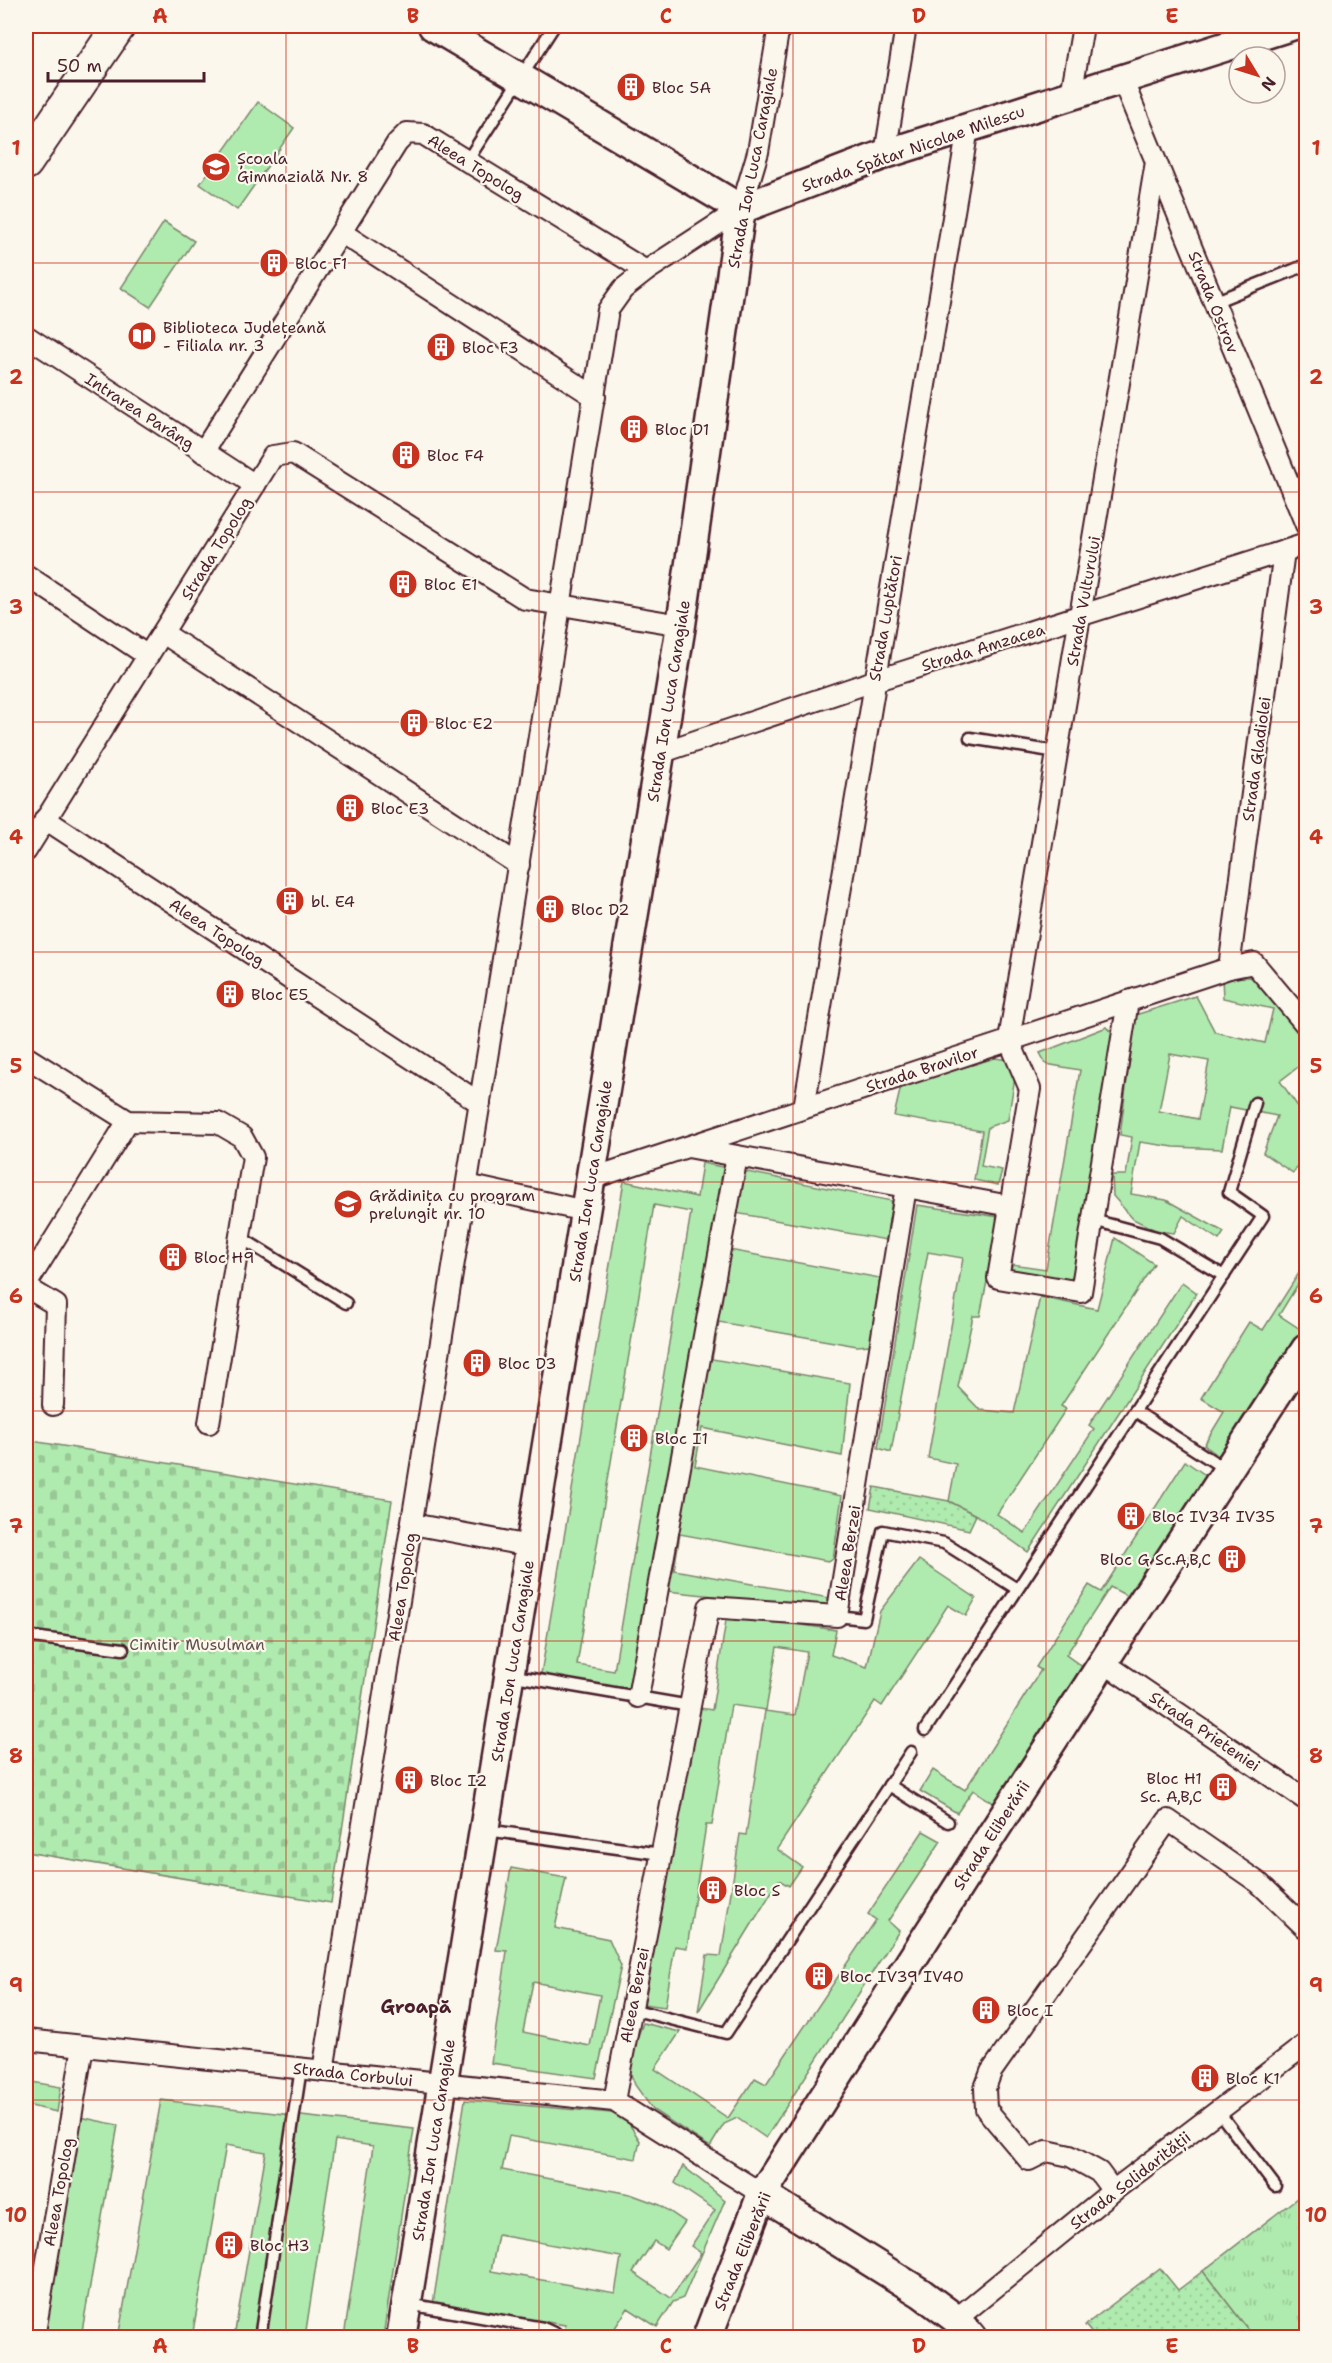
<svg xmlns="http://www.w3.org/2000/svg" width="1332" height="2363" viewBox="0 0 1332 2363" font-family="'Shantell Sans',sans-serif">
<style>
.grass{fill:url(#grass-dots);stroke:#7c846c;stroke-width:1.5}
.cemetery{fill:url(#cemetery-stones);stroke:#7c846c;stroke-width:1.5}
.park{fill:url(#park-tufts);stroke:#7c846c;stroke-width:1.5}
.garden{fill:#afeaae;stroke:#7c846c;stroke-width:1.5;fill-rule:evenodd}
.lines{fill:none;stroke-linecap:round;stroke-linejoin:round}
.lane-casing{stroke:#4a1f2b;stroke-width:15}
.street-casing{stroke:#4a1f2b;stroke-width:24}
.secondary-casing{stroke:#4a1f2b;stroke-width:33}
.primary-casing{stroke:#4a1f2b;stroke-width:36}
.lane{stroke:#fbf7ec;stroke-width:10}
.street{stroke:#fbf7ec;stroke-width:20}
.secondary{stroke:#fbf7ec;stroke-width:28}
.primary{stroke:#fbf7ec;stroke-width:32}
.grid{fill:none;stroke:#c8321e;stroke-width:1.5;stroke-opacity:0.55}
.labels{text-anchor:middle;stroke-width:4.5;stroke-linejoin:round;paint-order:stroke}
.poi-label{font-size:16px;fill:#4a1f2b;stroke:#fbf7ec;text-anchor:start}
.street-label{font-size:16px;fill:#4a1f2b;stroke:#fbf7ec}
.park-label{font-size:16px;fill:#63524c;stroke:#fbf7ec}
.neighbourhood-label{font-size:18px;font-weight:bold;fill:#4a1f2b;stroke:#fbf7ec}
.neatline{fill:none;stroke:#c8321e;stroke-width:2}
.grid-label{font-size:20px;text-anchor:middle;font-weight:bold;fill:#c8321e}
</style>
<defs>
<pattern id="grass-dots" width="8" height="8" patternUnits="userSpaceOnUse" patternTransform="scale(1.5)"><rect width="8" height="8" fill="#afeaae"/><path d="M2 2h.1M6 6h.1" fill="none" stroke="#98c896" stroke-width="1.8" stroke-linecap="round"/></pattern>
<pattern id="cemetery-stones" width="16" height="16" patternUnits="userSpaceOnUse" patternTransform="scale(1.5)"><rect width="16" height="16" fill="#afeaae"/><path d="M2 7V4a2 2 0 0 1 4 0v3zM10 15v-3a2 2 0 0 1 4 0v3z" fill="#98c896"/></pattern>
<pattern id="park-tufts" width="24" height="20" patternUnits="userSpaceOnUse" patternTransform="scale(1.5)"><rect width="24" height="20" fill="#afeaae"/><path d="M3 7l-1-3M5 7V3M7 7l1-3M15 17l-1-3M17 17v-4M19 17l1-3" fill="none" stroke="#98c896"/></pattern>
</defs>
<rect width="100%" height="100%" fill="#fbf7ec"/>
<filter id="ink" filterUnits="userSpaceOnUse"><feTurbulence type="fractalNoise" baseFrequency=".0167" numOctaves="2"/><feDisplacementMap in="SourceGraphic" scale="12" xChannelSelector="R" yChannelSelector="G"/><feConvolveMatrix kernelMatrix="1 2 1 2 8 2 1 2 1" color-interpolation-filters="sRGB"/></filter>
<g filter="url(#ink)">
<!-- grass -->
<g class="grass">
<path d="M874 1487 949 1501 976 1515 969 1530 870 1508Z"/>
<path d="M1160 2268 1178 2290 1203 2271 1254 2337H1095L1085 2325Z"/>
</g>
<!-- cemetery -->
<path class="cemetery" d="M26 1440 392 1500 331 1903 26 1852Z"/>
<!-- park -->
<path class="park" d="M1306 2191V2337H1254L1203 2271Z"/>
<!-- garden -->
<g class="garden">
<path d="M258 102 294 128 237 210 200 184Z"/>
<path d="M164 222 194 241 150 307 121 288Z"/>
<path d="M1222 977H1263L1306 1042V1061L1280 1081 1306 1118V1154L1293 1173 1263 1153 1277 1116 1230 1107 1222 1149 1174 1147 1140 1142 1131 1194 1166 1200 1224 1232 1219 1240 1183 1216 1174 1233 1157 1231 1133 1219 1113 1196 1112 1175H1126L1132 1137 1120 1135 1135 1015 1196 996 1215 1032 1265 1043 1273 1009 1223 998ZM1170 1054 1209 1061 1198 1119 1159 1111Z"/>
<path d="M1107 1027 1116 1037 1074 1284 1010 1275 1012 1264 1046 1269 1080 1070 1046 1064 1040 1053Z"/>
<path d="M995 1058 1010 1060 1015 1077 1008 1120 988 1127 981 1166 1002 1170 998 1185 974 1180 982 1131 894 1116 901 1086Z"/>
<path d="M702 1163 892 1201 886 1240 736 1213 729 1250 880 1278 870 1345 857 1346 719 1322 712 1359 850 1383 842 1456 702 1428 695 1466 842 1496 833 1559 828 1561 680 1534 674 1570 830 1598 829 1608 667 1591 630 1691 541 1674 624 1181 697 1197ZM654 1205 691 1212 614 1671 577 1665Z"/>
<path d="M917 1205 1000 1217 980 1316H973L958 1387 980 1410 1014 1413 1040 1297 1097 1309 1115 1238 1154 1264 1061 1406 1066 1409 997 1514 1025 1533 1094 1429 1089 1425 1182 1282 1197 1293 1028 1552 976 1515 949 1501 956 1464 928 1458 963 1258 928 1252 891 1452 878 1448Z"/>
<path d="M1306 1262V1271L1279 1315 1303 1331 1220 1457 1204 1445 1224 1412 1201 1398 1249 1322 1263 1330Z"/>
<path d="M1185 1461 1211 1479 1133 1599 1110 1587 1066 1655 1084 1668 995 1804 973 1790 957 1813 920 1791 933 1770 965 1790 1041 1670 1036 1667 1089 1585 1101 1592Z"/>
<path d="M919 1560 976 1598 966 1616 948 1605 882 1706 875 1701 777 1849 802 1867 789 1886 779 1880 698 2012 707 1955 721 1956 740 1834 746 1835 765 1711 795 1715 807 1652 777 1647 766 1710 731 1705 712 1825H706L687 1948 675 1946 665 2007 643 2004 700 1708 712 1710 727 1614 836 1630 831 1655 867 1667 880 1611Z"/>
<path d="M923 1831 941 1841 888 1921 899 1931 766 2138 737 2118 724 2124 710 2147 653 2110 635 2085 627 2064 643 2023 680 2032 655 2069 728 2118 755 2078 766 2084 876 1920 868 1914Z"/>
<path d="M511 1868 566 1878 555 1928 609 1939 621 1966 596 2078 491 2063 507 1951 496 1950ZM533 1982 600 1995 590 2046 523 2032Z"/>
<path d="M26 2081 61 2087 57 2112 26 2105Z"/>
<path d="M161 2100 414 2129 383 2337H344L373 2146 335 2140 305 2337H234L266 2152 226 2145 192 2337 118 2338Z"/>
<path d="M465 2100 623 2114 640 2141 636 2159 509 2136 502 2170 630 2194 660 2205 685 2222 666 2249 654 2241 633 2272 671 2298 701 2253 691 2246 715 2210 675 2183 683 2166 725 2200 683 2298 673 2302 657 2327 628 2308 609 2337H566L565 2325 433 2304ZM498 2235 621 2257 615 2293 491 2271Z"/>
<path d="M80 2117 118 2125 81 2337 44 2338Z"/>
</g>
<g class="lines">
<!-- lane casing -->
<g class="lane-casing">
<g id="lane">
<path d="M467 161 554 26"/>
<path d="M1214 302 1306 265"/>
<path d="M970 738 1057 752"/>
<path d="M1093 1220 1160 1238 1224 1276"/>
<path d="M240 1237 346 1303"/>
<path d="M1135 1411 1225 1469"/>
<path d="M837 1616 864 1619 883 1531 944 1543 1017 1589"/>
<path d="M26 1636 123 1649"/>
<path d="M509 1675 690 1706"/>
<path d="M925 1730 1263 1216 1229 1192 1255 1103"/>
<path d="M889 1785 948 1822"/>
<path d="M486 1830 661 1854"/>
<path d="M631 2009 726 2033 911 1752"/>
<path d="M1218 2111 1275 2186"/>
<path d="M408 2304 543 2328 556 2334 558 2338"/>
<path d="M260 2338 301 2068"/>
</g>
</g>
<!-- street casing -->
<g class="street-casing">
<g id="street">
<path d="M1122 79 1306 525"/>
<path d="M1071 95 1083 26"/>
<path d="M885 154 906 26"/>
<path d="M342 233 595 397"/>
<path d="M26 336 255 485"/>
<path d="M203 452 397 143 407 133 423 134 646 271"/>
<path d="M26 575 148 656"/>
<path d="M163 633 519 865"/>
<path d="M660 753 874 681 1306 544"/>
<path d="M45 819 480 1103"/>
<path d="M26 851 273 456 293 453 525 599 681 625"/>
<path d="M1229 968 1284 551"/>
<path d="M1128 1001 1081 1292 998 1278 1030 1089 1009 1040 1156 162"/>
<path d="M26 1057 128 1121 218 1123 242 1137 253 1157 209 1423"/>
<path d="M804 1108 968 128"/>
<path d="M688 1147 1010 1206"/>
<path d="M590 1179 1229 968 1254 963 1306 1025"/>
<path d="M467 1185 585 1211"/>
<path d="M26 1285 128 1121"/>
<path d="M26 1287 56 1305 53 1405"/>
<path d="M412 1524 530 1546"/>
<path d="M1103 1662 1306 1800"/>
<path d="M638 1697 737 1156"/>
<path d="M26 2040 614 2101 762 2194"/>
<path d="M323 2071 608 310 623 289 646 271 741 209 758 152 779 26"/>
<path d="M614 2101 709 1607 837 1616 906 1187"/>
<path d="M1113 2191 1099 2172 1070 2156 1047 2151 1029 2160 986 2109 985 2088 991 2072 1168 1820 1259 1883 1306 1928"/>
<path d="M956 2319 1113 2191 1306 2044"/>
<path d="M34 2338 83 2046"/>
</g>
</g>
<!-- secondary casing -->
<g class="secondary-casing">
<g id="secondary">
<path d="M433 26 741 209 885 154 1291 26"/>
<path d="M762 2194 921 2293 956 2319 972 2338"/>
<path d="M401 2338 681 625 741 209"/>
<path d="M707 2338 762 2194 985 1845 1306 1349"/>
</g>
</g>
<!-- primary casing -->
<g class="primary-casing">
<path id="primary" d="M26 163 119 26"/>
</g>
<!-- lane -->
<use href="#lane" class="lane"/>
<!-- street -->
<use href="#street" class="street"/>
<!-- secondary -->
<use href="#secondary" class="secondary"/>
<!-- primary -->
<use href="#primary" class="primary"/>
</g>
</g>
<!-- grid -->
<path class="grid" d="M286 26V2338M539 26V2338M793 26V2338M1046 26V2338M26 263H1306M26 492H1306M26 722H1306M26 952H1306M26 1182H1306M26 1411H1306M26 1641H1306M26 1871H1306M26 2100H1306"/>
<!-- icons -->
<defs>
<g id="building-disc" transform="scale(1.5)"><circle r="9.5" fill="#c8321e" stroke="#fbf7ec"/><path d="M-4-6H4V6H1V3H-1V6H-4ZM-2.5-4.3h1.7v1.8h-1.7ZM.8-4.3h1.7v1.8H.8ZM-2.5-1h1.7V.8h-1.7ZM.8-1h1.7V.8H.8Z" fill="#fff"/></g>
<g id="school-disc" transform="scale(1.5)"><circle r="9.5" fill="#c8321e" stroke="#fbf7ec"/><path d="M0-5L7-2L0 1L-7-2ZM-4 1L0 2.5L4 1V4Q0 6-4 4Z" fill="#fff"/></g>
<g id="library-disc" transform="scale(1.5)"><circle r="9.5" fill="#c8321e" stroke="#fbf7ec"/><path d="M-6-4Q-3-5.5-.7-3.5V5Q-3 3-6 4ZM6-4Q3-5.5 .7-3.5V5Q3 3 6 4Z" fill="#fff"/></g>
</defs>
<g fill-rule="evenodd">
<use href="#building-disc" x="631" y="87"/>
<use href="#school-disc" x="216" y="167"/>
<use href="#building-disc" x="274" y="263"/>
<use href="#library-disc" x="142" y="336"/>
<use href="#building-disc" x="441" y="347"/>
<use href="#building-disc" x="634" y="429"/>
<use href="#building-disc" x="406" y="455"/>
<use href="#building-disc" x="403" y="584"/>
<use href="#building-disc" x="414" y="723"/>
<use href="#building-disc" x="350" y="808"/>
<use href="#building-disc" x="290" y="901"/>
<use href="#building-disc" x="550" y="909"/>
<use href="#building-disc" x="230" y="994"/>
<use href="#school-disc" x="348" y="1204"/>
<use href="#building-disc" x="173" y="1257"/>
<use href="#building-disc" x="477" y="1363"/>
<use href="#building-disc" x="634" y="1438"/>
<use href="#building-disc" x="1131" y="1516"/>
<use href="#building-disc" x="1232" y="1559"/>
<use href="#building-disc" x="409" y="1780"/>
<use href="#building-disc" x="1223" y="1787"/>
<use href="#building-disc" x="713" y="1890"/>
<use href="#building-disc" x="819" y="1976"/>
<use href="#building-disc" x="986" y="2010"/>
<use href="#building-disc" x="1205" y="2078"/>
<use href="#building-disc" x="229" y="2245"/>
</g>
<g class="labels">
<!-- poi labels -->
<g class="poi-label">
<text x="652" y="93">Bloc 5A</text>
<text x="237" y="164">Școala<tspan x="237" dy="18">Gimnazială Nr. 8</tspan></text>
<text x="295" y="269">Bloc F1</text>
<text x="163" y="333">Biblioteca Județeană<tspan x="163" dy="18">- Filiala nr. 3</tspan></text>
<text x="462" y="353">Bloc F3</text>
<text x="655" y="435">Bloc D1</text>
<text x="427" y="461">Bloc F4</text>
<text x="424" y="590">Bloc E1</text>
<text x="435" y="729">Bloc E2</text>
<text x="371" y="814">Bloc E3</text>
<text x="311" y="907">bl. E4</text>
<text x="571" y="915">Bloc D2</text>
<text x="251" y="1000">Bloc E5</text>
<text x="369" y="1201">Grădinița cu program<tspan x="369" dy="18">prelungit nr. 10</tspan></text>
<text x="194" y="1263">Bloc H9</text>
<text x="498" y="1369">Bloc D3</text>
<text x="655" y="1444">Bloc I1</text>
<text x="1152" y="1522">Bloc IV34 IV35</text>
<text x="1211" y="1565" text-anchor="end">Bloc G Sc.A,B,C</text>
<text x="1202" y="1784" text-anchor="end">Bloc H1<tspan x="1202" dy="18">Sc. A,B,C</tspan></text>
<text x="430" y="1786">Bloc I2</text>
<text x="734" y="1896">Bloc S</text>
<text x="840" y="1982">Bloc IV39 IV40</text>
<text x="1007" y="2016">Bloc I</text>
<text x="1226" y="2084">Bloc K1</text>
<text x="250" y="2251">Bloc H3</text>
</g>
<!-- street labels -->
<g class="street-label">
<text transform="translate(913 148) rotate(-19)" y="6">Strada Spătar Nicolae Milescu</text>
<text transform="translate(476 167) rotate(32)" y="6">Aleea Topolog</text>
<text transform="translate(752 168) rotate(-79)" y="6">Strada Ion Luca Caragiale</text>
<text transform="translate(1214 302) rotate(68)" y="6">Strada Ostrov</text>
<text transform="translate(140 411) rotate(33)" y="6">Intrarea Parâng</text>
<text transform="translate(216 548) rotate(-58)" y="6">Strada Topolog</text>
<text transform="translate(1083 601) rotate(-80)" y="6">Strada Vulturului</text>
<text transform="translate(885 618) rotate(-80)" y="6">Strada Luptători</text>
<text transform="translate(983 647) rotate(-17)" y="6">Strada Amzacea</text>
<text transform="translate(668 701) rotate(-81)" y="6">Strada Ion Luca Caragiale</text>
<text transform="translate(1256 759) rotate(-82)" y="6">Strada Gladiolei</text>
<text transform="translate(217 932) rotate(33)" y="6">Aleea Topolog</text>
<text transform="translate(922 1069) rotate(-18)" y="6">Strada Bravilor</text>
<text transform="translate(590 1181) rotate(-81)" y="6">Strada Ion Luca Caragiale</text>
<text transform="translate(847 1553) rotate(-81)" y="6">Aleea Berzei</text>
<text transform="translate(402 1587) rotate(-81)" y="6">Aleea Topolog</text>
<text transform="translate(512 1661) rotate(-81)" y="6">Strada Ion Luca Caragiale</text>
<text transform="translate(1205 1731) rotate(34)" y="6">Strada Prieteniei</text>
<text transform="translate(991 1835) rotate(-57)" y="6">Strada Eliberării</text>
<text transform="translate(634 1995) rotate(-79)" y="6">Aleea Berzei</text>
<text transform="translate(353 2074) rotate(6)" y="6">Strada Corbului</text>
<text transform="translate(433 2140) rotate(-81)" y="6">Strada Ion Luca Caragiale</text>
<text transform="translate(1130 2180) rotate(-38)" y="6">Strada Solidarității</text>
<text transform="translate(58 2192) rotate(-80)" y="6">Aleea Topolog</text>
<text transform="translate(742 2251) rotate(-68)" y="6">Strada Eliberării</text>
</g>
<!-- park labels -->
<g class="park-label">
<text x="197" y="1650">Cimitir Musulman</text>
</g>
<!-- neighbourhood labels -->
<g class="neighbourhood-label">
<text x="416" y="2013">Groapă</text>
</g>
</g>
<!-- margin -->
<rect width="1332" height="2363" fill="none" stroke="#fbf7ec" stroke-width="66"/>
<!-- north arrow -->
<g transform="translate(1257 75) rotate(128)"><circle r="28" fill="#fbf7ec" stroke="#b4a19f" stroke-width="1.5"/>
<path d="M0-4.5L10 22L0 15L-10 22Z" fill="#c8321e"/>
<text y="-9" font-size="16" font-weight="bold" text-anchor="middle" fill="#4a1f2b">N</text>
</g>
<!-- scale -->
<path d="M48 72v9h156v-9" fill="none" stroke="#4a1f2b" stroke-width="3"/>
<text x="57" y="72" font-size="18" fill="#4a1f2b" stroke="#fbf7ec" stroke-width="4.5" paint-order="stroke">50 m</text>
<rect x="33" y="33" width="1266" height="2297" class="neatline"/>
<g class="grid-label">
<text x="160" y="23">A</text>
<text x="413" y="23">B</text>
<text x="666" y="23">C</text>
<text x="919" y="23">D</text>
<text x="1172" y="23">E</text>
<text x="16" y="155">1</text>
<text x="1316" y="155">1</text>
<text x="16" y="384">2</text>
<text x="1316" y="384">2</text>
<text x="16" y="614">3</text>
<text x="1316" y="614">3</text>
<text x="16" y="844">4</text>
<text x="1316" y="844">4</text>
<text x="16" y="1073">5</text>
<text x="1316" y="1073">5</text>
<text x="16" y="1303">6</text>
<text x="1316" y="1303">6</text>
<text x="16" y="1533">7</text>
<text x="1316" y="1533">7</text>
<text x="16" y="1763">8</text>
<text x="1316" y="1763">8</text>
<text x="16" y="1992">9</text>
<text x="1316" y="1992">9</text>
<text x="16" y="2222">10</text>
<text x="1316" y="2222">10</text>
<text x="160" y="2353">A</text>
<text x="413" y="2353">B</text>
<text x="666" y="2353">C</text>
<text x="919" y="2353">D</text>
<text x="1172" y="2353">E</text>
</g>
</svg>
